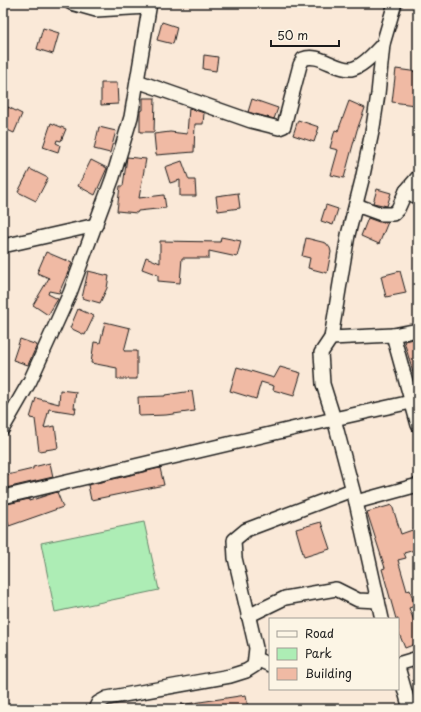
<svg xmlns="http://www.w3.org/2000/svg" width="421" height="712" viewBox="0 0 421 712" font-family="'Playpen Sans',sans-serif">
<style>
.green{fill:#adedb5;stroke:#648468}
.building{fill:#f0baa4;stroke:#1c1c1c}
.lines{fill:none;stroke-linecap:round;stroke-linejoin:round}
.minor-casing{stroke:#1c1c1c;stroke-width:16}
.minor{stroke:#fcf5e5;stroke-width:13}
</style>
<rect width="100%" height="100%" fill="#fae9d8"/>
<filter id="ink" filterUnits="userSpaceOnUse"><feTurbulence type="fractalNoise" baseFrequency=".025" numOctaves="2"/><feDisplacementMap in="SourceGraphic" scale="8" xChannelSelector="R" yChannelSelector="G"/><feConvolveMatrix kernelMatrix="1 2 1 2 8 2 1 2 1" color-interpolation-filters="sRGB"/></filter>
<g filter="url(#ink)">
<!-- green -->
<path class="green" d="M144 522 159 590 55 612 41 543Z"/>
<!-- building -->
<g class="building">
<path d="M162 22 177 27 173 44 157 40Z"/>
<path d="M43 28 59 33 53 54 37 49Z"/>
<path d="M204 55 218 57 216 71 203 69Z"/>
<path d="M396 69 418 72 415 105 392 102Z"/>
<path d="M101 83H117L118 104 101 105Z"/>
<path d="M143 98H155L154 132H140V111L143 110Z"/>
<path d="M252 99 278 108 274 119 248 112Z"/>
<path d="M349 101 365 108 357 130 344 178 331 175 338 150 330 148 335 130 338 131Z"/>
<path d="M8 107 22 114 14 133 3 128V119Z"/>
<path d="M189 108 204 113 203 124H195L194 152 156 155 154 134 170 132 187 134Z"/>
<path d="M298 120 319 127 314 142 293 135Z"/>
<path d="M51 123 66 129 61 141 57 140 56 143 60 145 58 152 43 147Z"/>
<path d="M99 127 116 131 110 153 94 149Z"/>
<path d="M127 157 146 159 139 198 164 195 166 208 138 211 137 213 117 211 120 186H123Z"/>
<path d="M91 160 107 168 95 195 78 186Z"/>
<path d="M182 161 189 180H195L196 196H180V180L170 183 165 167Z"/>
<path d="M30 169 48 178 36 201 18 192Z"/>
<path d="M377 189 391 193 387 206 373 203Z"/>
<path d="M238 193 240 208 218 211 216 196Z"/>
<path d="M326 205 338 209 333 225 321 221Z"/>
<path d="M368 218 379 222H388L379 244 361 236Z"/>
<path d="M221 237 241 241 237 257 209 251V258H182L180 283 158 281V275L142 269 146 257 160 263V241L220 242Z"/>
<path d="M306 238 326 243 330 248 331 252 327 273 308 268 310 258 302 256Z"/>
<path d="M46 252 72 263 59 293 49 291 48 294 58 299 48 315 33 305 49 278 37 273Z"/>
<path d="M88 271 109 276 107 288 100 303 82 298Z"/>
<path d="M400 271 406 293 386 297 381 276Z"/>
<path d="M78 309 94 316 85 335 70 328Z"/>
<path d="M105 322 130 328 124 351H137V379H117V368L91 363 94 342 100 343Z"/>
<path d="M418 338V383H416L404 341Z"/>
<path d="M20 339 37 345 28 365 13 360Z"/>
<path d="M237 367 274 378 280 367 301 373 294 396 273 390 274 386 261 382 256 399 230 391Z"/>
<path d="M60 390 76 392 74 408H76L75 413 49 409 44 428 55 426 58 448 39 451 35 419 30 418 36 398 59 404Z"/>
<path d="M192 391 195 411 166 415 139 416 138 397 165 396V395Z"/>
<path d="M50 463 53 477 6 488 3 476 33 469V467Z"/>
<path d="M160 468 164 485 91 500 88 485Z"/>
<path d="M57 492 63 507 9 526 3 505 29 499V501Z"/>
<path d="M392 505 401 534 418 528V549L404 553 406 558 398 560 407 591 410 590 415 606 409 608 418 631V643L405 648 398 631V619H396L382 569 385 568 367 512Z"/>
<path d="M321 522 330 549 304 557 296 529Z"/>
<path d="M246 695 248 709H181L180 705Z"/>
</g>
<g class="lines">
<!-- minor casing -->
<g class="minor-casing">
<g id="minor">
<path d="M71 3 96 10 148 7"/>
<path d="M395 3 383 44 378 94 373 127 362 180 348 235 331 338 321 353 323 384 334 419 411 402"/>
<path d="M137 81 251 121 279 128 284 126 285 122 300 65 303 59C318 52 335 70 351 69 363 67 375 52 383 44"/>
<path d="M406 191 418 198"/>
<path d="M356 205 381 214H393L398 209 406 191 418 177"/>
<path d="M3 246 96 225"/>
<path d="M393 335 418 425"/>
<path d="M331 338 393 335 418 330"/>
<path d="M3 428 30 381 70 293 113 177 131 117 150 3"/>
<path d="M3 497 334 419 356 502 382 619"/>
<path d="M356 502 418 485"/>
<path d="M248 616 285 598 336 589 358 600 378 601"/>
<path d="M256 659 270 665"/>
<path d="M398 664 418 658"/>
<path d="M398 667 410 709"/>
<path d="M95 709 98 703 107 698 230 676 246 671 254 666 256 648 235 558 234 540 246 530 352 490"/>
</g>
</g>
<!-- minor -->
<use href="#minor" class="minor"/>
</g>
</g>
<!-- margin -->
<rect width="421" height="712" fill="none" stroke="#fcf5e5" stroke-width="16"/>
<rect x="8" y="8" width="405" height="696" fill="none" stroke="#1c1c1c" stroke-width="1.5" filter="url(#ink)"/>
<!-- legend -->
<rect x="269" y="618" width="130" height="72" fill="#fcf5e5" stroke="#a29e95"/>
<rect x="277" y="631" width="20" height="6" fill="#fcf5e5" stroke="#a29e95"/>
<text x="305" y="638" font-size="12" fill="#1c1c1c">Road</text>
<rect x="277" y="648" width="20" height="12" fill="#adedb5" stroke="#a29e95"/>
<text x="305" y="658" font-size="12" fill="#1c1c1c">Park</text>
<rect x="277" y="668" width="20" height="12" fill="#f0baa4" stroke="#a29e95"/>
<text x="305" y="678" font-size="12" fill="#1c1c1c">Building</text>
<!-- scale -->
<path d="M271 40v6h68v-6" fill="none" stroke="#1c1c1c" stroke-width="2"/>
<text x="277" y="40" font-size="12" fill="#1c1c1c" stroke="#fcf5e5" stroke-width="3" paint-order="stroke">50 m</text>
</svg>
